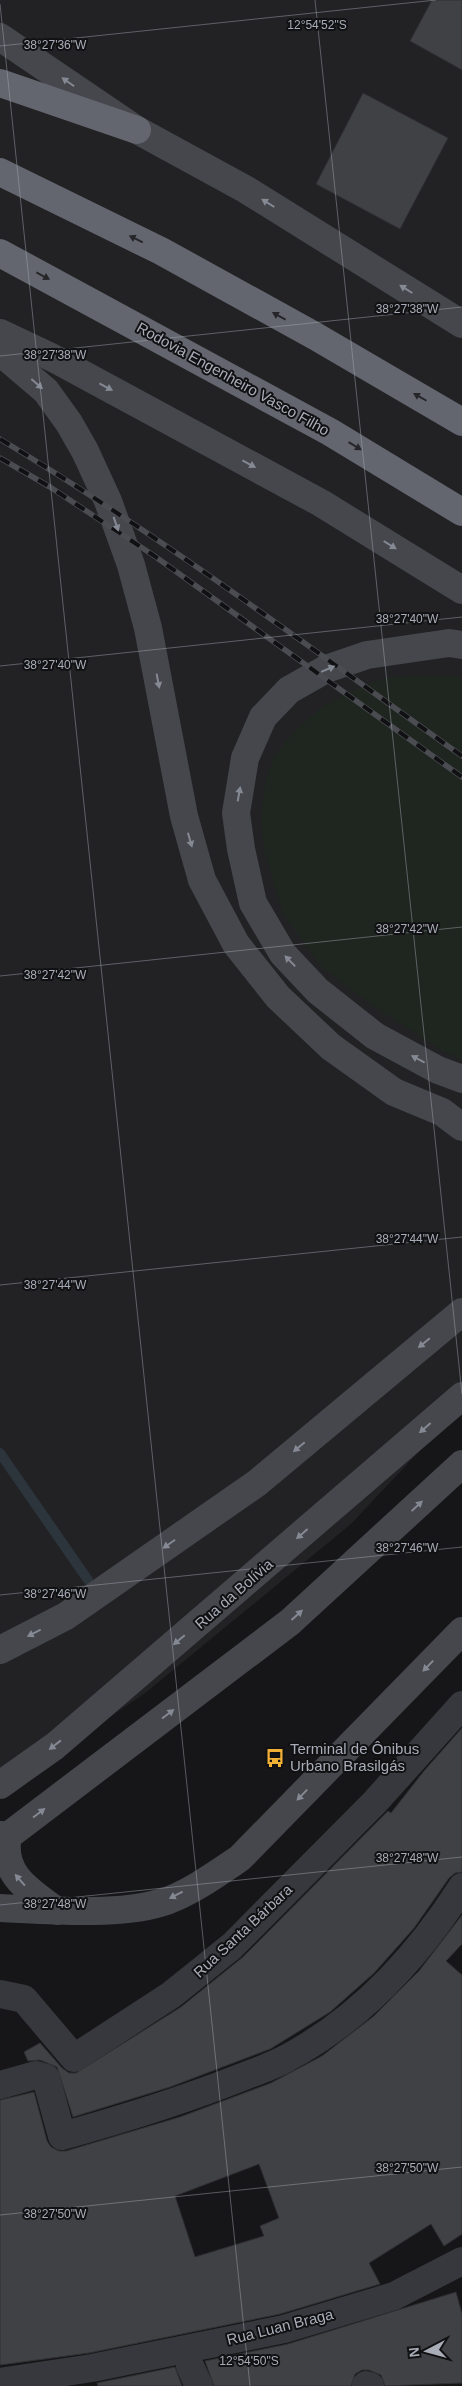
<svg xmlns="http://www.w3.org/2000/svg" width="462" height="2386" viewBox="0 0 462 2386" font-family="Helvetica,sans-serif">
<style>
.built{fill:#222225}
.green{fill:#1e261f}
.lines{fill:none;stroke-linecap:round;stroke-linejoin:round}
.stream{stroke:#2c353c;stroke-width:10}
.building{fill:#404145;stroke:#303034;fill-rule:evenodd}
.minor{stroke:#37383d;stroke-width:28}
.secondary{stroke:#45474d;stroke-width:28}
.motorway{stroke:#63666e;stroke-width:28}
.rail-casing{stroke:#4a4c52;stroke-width:5.5}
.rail{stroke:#111113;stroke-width:4;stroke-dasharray:11;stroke-linecap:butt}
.oneway{fill:#858993}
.oneway2{fill:#26262a}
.ticks{fill:none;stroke:#a8adb8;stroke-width:1;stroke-opacity:0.45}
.labels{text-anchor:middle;stroke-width:4;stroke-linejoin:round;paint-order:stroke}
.street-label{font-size:15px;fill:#a8adb8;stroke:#111113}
.poi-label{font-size:15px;fill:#a8adb8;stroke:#111113;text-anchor:start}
.ticks-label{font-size:12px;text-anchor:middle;fill:#a8adb8;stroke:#111113;stroke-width:4;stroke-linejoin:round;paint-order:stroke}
</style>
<rect width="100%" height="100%" fill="#161618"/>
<!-- built -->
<path class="built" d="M0 0H462V1406L351 1524 144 1694 0 1790Z"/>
<!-- green -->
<path class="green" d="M451 675 462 677V1060L441 1050 373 1006 323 968 283 914 264 850 261 817 265 784 275 755 296 730 322 707 351 691 388 677Z"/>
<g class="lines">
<!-- stream -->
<path class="stream" d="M0 1453 88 1580"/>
</g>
<!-- building -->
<g class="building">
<path d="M432 0H462V70L410 41Z"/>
<path d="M363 93 448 138 400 229 316 184Z"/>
<path d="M462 1728V1872L455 1873 449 1878 414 1928 374 1973 330 2012 270 2049 170 2087 73 2117 57 2067 40 2060 28 2061 24 2052 40 2043 62 2068 69 2073H76L181 2007 243 1957 388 1811 391 1813 424 1771Z"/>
<path d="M462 1915V1944L446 1961 462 1975V2234L444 2246 431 2224 369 2263 380 2284 280 2314 89 2353 0 2365V2100L34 2092 47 2141 51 2147 59 2151H66L180 2117 271 2083 322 2056 374 2016 419 1971ZM259 2164 279 2218 260 2226 264 2236 195 2257 175 2196Z"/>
<path d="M456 2292 462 2314V2383L385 2386 381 2375 369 2370H362L355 2374 351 2386H214L205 2361 288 2344Z"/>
<path d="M175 2367 182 2386H98L97 2383Z"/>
</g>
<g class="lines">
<!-- minor -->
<g class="minor">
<path d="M0 1994 24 1999 74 2058 171 1995 232 1946 375 1802 462 1705"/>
<path d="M0 2085 36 2075 46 2078 62 2136C123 2119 182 2101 242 2077 257 2071 273 2066 287 2058 360 2019 418 1956 462 1887"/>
<path d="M190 2366 199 2386"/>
<path d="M0 2382 92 2368 284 2329 394 2296 462 2261"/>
<path d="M366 2385 370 2386"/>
</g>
<!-- secondary -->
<g class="secondary">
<path d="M0 37 137 130 245 189 462 324"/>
<path d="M0 333 53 358 321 503 462 590"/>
<path d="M0 352 46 391 69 423 85 451 108 501 131 565 148 628 184 816 202 880 236 944 278 997 331 1047 394 1092 442 1112 462 1127"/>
<path d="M462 645 449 643 367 655 326 669 289 690 263 717 245 758 236 813 241 849 253 903 283 954 318 991 375 1036 438 1070 462 1079"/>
<path d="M0 1650 66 1616 257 1483 462 1312"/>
<path d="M0 1785 55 1746 462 1396"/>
<path d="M0 1835 8 1836C0 1874 30 1891 57 1911"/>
<path d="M0 1842 290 1622 462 1464"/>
<path d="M0 1908C47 1910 116 1916 160 1903 186 1896 218 1873 240 1858L462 1631"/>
</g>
<!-- motorway -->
<g class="motorway">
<path d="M0 83 137 130"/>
<path d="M0 172 161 251 315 336 462 422"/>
<path d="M0 253 330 432 462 512"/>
</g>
<!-- rail casing -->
<g class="rail-casing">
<g id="rail">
<path d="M0 439C160 535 310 648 462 756"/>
<path d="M0 458 50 487 153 555 462 777"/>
</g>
</g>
<!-- rail -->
<use href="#rail" class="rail"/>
</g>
<!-- one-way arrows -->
<defs><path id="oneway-solid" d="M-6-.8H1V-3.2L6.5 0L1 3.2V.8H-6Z" transform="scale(1.25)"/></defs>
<g class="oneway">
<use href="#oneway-solid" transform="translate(68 82) rotate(-145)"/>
<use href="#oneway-solid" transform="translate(268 203) rotate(-148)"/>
<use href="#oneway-solid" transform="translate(406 289) rotate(-148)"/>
<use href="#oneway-solid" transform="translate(37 384) rotate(41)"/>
<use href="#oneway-solid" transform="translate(106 387) rotate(28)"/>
<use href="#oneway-solid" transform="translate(249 464) rotate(28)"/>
<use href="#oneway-solid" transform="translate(116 524) rotate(71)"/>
<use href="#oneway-solid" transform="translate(390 545) rotate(32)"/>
<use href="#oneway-solid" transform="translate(328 669) rotate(-23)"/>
<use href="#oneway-solid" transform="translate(158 681) rotate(79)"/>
<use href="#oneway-solid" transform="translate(239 794) rotate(-80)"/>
<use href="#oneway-solid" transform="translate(190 840) rotate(74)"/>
<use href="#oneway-solid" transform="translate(290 961) rotate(-134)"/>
<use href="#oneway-solid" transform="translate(418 1059) rotate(-152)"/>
<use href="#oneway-solid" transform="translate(424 1343) rotate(141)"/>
<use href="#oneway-solid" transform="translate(425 1428) rotate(139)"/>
<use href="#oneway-solid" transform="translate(299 1447) rotate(140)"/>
<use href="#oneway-solid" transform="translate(417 1506) rotate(-43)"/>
<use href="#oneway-solid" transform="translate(302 1534) rotate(139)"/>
<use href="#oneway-solid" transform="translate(169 1544) rotate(145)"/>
<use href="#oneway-solid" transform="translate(297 1615) rotate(-42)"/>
<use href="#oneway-solid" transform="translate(34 1633) rotate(153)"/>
<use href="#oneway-solid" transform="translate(179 1640) rotate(140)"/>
<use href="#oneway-solid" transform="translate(428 1666) rotate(134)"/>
<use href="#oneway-solid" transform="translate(168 1714) rotate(-37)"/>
<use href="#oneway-solid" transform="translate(55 1745) rotate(142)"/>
<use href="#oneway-solid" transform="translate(302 1795) rotate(134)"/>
<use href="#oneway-solid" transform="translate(39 1813) rotate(-37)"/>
<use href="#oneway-solid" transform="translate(20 1880) rotate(-131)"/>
<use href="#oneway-solid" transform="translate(176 1895) rotate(153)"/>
</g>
<g class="oneway2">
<use href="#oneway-solid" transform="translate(136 239) rotate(-154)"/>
<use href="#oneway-solid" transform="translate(43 276) rotate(28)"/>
<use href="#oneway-solid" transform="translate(279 316) rotate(-151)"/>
<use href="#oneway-solid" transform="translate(420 397) rotate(-150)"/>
<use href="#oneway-solid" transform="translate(355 446) rotate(31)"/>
</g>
<!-- ticks -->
<path class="ticks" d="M315 0 462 1394M0 4 250 2386M0 46 436 0M0 356 462 307M0 666 462 617M0 976 462 927M0 1285 462 1237M0 1595 462 1547M0 1905 462 1857M0 2215 462 2167"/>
<!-- icons -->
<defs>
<g id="bus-bare" transform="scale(1.5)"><path d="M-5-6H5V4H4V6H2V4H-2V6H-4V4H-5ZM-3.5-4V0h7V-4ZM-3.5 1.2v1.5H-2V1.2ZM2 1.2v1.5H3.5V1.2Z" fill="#f2b134" stroke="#111113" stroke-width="2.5" paint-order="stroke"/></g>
</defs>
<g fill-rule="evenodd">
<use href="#bus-bare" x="275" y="1758"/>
</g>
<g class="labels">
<!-- street labels -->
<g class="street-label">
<text transform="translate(233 379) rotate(29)" y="5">Rodovia Engenheiro Vasco Filho</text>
<text transform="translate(234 1594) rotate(-41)" y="5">Rua da Bolívia</text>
<text transform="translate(243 1931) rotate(-43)" y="5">Rua Santa Bárbara</text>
<text transform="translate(280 2327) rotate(-14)" y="5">Rua Luan Braga</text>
</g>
<!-- poi labels -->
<g class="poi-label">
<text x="290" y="1754">Terminal de Ônibus<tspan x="290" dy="17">Urbano Brasilgás</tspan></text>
</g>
</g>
<g class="ticks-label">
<text x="317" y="29">12°54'52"S</text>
<text x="55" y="49">38°27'36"W</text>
<text x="407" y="313">38°27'38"W</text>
<text x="55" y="359">38°27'38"W</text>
<text x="407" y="623">38°27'40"W</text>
<text x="55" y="669">38°27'40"W</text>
<text x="407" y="933">38°27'42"W</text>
<text x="55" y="979">38°27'42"W</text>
<text x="407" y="1243">38°27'44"W</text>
<text x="55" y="1289">38°27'44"W</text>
<text x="407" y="1552">38°27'46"W</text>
<text x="55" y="1598">38°27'46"W</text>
<text x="407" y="1862">38°27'48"W</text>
<text x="55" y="1908">38°27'48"W</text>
<text x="407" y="2172">38°27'50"W</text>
<text x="55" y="2218">38°27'50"W</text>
<text x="249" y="2365">12°54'50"S</text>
</g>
<!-- north arrow -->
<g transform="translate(427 2351) rotate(264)" stroke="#111113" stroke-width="4" paint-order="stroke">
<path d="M0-4L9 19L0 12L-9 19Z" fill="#a8adb8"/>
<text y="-8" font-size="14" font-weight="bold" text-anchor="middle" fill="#a8adb8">N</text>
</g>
</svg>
